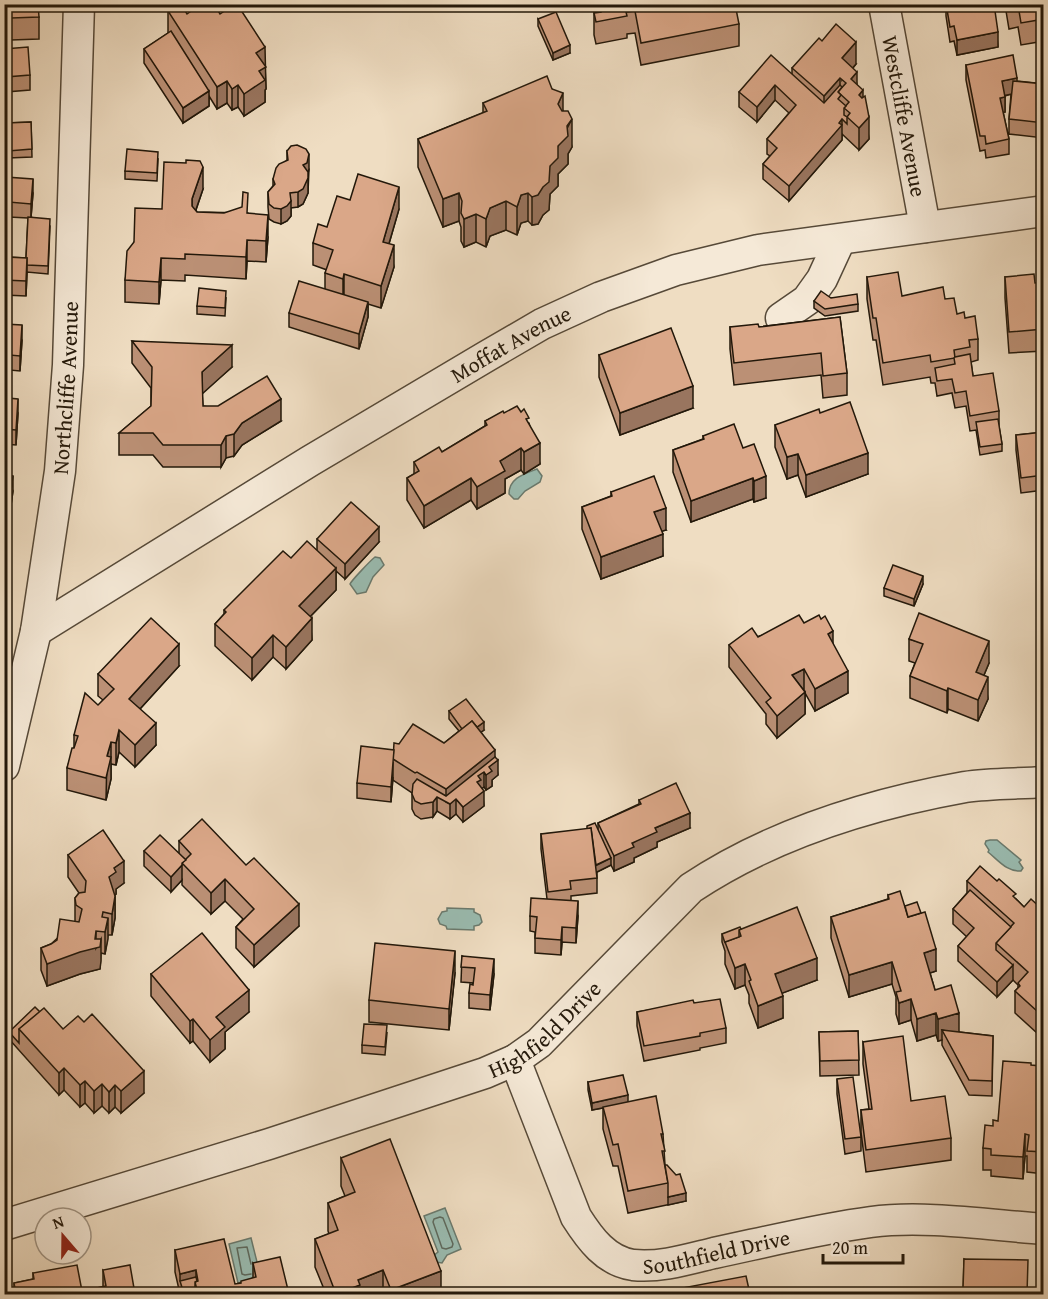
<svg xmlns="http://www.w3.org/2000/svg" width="1048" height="1299" viewBox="0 0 1048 1299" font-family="'Gentium Book Plus',serif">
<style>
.water{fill:#9abcb1;stroke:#6a7a6e;stroke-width:1.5}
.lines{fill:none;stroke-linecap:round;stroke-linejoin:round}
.shore{stroke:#5e6a5e;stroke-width:1.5}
.minor-casing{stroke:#564938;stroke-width:33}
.minor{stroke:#f5e9d7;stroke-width:30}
.wall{fill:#bb9075;stroke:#23180a;stroke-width:1.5}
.shaded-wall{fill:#99755f;stroke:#23180a;stroke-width:1.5}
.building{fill:#daa788;stroke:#23180a;stroke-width:1.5}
.labels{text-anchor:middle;stroke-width:4.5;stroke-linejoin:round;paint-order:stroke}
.street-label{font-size:22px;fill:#23180a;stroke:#f5e9d7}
</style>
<rect width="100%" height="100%" fill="#efddc2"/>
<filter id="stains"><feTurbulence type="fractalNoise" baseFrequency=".00333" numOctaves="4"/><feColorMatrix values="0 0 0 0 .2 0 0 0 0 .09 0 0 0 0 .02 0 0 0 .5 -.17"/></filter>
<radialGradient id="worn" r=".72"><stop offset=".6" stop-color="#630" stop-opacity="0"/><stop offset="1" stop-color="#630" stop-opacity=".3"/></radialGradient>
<!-- water -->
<g class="water">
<path d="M537 469 542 476 540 482 525 491 518 499H514L509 494C509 478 524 474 537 469Z"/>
<path d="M375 557 380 558 384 565 373 577 366 592 357 594 350 584C352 580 371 560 375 557Z"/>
<path d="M990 840H997L1021 860 1019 862 1023 868 1021 871C1007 872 999 861 988 852L989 850 985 844 986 841Z"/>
<path d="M447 908 474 909V912L480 915 482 922 479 925 474 926V930L447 929 446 926 440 924 438 919 442 912 447 911Z"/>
<path d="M445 1208 461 1249 447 1255 442 1263 436 1262 433 1256 438 1252 424 1216Z"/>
<path d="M251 1238 261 1278 238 1283 229 1244Z"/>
</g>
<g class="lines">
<!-- shore -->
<g class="shore">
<path d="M440 1217 443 1218 453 1244 452 1247 446 1249 442 1248 433 1222 434 1219Z"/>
<path d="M251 1264 247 1247 237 1248 242 1274 245 1275 251 1274"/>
</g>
<!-- minor casing -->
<g class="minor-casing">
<g id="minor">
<path id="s1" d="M884 4 925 227"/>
<path d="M781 318 807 300 822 279 840 240"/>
<path id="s2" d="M36 631 310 461 487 356 542 324 601 297 676 270 758 250 1044 211"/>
<path id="s3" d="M4 766 36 631 60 471 68 365 79 4"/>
<path id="s4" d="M515 1060 576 1217C590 1239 606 1261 633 1265 660 1268 689 1259 714 1253 766 1242 818 1229 871 1222 924 1215 989 1225 1044 1229"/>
<path id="s5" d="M4 1225 269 1144 485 1073 515 1060 539 1043 691 888C772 834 870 804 965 787 991 783 1018 784 1044 782"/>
</g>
</g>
<!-- minor -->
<use href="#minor" class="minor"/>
</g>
<!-- wall -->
<g class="wall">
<path d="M4 4 39 17V39L11 40V31H4Z"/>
<path d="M597 4H707L708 8 739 24V46L641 65 635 33 627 34V38L596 44 594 35V13L597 12Z"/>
<path d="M946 4H1044V41L1021 45 1018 27 1009 29 1005 5 994 7 998 47 957 55 954 41 950 42 946 16Z"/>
<path d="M168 11 187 14H220L265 66 266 89 265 90V102L244 116 238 107 232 110 227 103 217 109 209 96V106L183 123 144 63V49L168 33Z"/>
<path d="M538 19 570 53 553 60 538 26Z"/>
<path d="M4 49 30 75V90L6 92V97H4Z"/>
<path d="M856 64 853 68 857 85 863 97 869 139 859 150 842 134V140L789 201 763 179V164L770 156 767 154V139L789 113 775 100 757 122 739 107V92L792 74V68Z"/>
<path d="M966 65 1017 81 1044 84V138L1009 134V119L1011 94 1005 96V112H1003L1009 139V154L986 158 985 150 980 151 966 80Z"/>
<path d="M552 89 563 111 572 147 568 154V164L558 174V186L550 194 549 210 543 215 538 224 532 225 528 221 521 223 517 235 506 230 490 236 486 247 476 242 464 247 461 241V227L459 221 443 227 418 167V139L483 113V103Z"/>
<path d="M4 108H6V123L31 122 32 157 8 158 6 131V135H4Z"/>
<path d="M287 151 309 169 308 193 303 204 298 207 291 208V216L287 221 281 224 274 222 269 219 268 207V192L273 186V179L287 160Z"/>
<path d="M158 159 157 181 125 179V171Z"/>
<path d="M4 171 7 177 33 193 31 217 50 226 48 274 27 272 26 296 4 295V246L7 257 26 258 28 218 9 217V225H4Z"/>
<path d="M203 189 196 210 197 212 248 213 268 237 266 262 247 261 246 279 185 275V281L161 280 159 304 125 302V280L134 242 162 209Z"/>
<path d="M350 200 399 209 389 244 394 267 381 308 368 304V317L359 349 289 327V313L325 289V273L327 270 313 265V243Z"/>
<path d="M867 277 902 296 945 299 957 314 965 318 978 339V360L971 362 973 376 999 411V426L1002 444V451L980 455 976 430 970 431 966 406 955 408 952 393 937 396 935 383H931L930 377 883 385 876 340H873L867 299Z"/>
<path d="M1005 277 1035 283 1044 282V351L1009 353 1005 298Z"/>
<path d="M226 298 225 316 197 314V306Z"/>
<path d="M831 298 858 304V311L825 316 814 308V301Z"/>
<path d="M840 317 847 373V395L823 398 821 375 734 385 730 349V327H759Z"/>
<path d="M4 324 22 340 20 371 10 370V378L4 377Z"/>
<path d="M132 341 232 367 202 393 203 406 281 421 242 445 234 456 226 458 221 467H163L153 455H119V433L151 406V388L132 363Z"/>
<path d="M599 355 693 408 620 435 599 377Z"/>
<path d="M4 390 8 398 18 413 16 445 4 444Z"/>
<path d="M504 413 529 423 540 464 524 474 521 470 505 479V493L477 509 471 500 424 528 407 500V478L414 474V462L442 452 485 426V421Z"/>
<path d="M820 413 868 474 806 497 798 475 787 479 775 447V425Z"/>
<path d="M1044 432V490L1021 493 1016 450V435Z"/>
<path d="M703 436 743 448 766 498 754 502 753 499 691 522 673 472V450L703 439Z"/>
<path d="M4 475 13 491 9 519 4 518Z"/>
<path d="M611 492 666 530 661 531 663 556 601 579 582 529V507L611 496Z"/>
<path d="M317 539 379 542 345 579 336 571V590L310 617 312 640 286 669 273 657 252 680 215 646V624L224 614V610L291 558 317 550Z"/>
<path d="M923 584 914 606 884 596V588Z"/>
<path d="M804 623 833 644 848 693 815 711 805 693V714L777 738 766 724V714L729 667V645Z"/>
<path d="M909 639 989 663 984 675 988 699 978 721 948 709 947 713 910 698V676L915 663 909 661Z"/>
<path d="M179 666 140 709 156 745 135 767 119 752 116 765 111 764V779L106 800 67 790V768L74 748V735L103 700 98 696V674Z"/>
<path d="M449 711 484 730 481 732 495 757 498 775 492 780V786L486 790 484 787 482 788 484 806 463 822 456 814 450 819 437 811 433 817 421 819 415 815 412 809V793L393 780V777L391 802 357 798V783L394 750 444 743 459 731 449 719Z"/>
<path d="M639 800 690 828 657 842V847L634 858V862L614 871 611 865 597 872V893L571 896V901L578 916 576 943 562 942 561 955 535 953V932L530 931V916L547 899 541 849V834L598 831V823L639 804Z"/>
<path d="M179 841 299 926 254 967 236 948V927L243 919 225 901 211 914 182 885V880L171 892 144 866V851L179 853Z"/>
<path d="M68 855 124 883 116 889V894L115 895V918L112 935H108L105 954 101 953 100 969 80 974 47 986 41 970V948L51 944 75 922V898L79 893 68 877Z"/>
<path d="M967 881 1016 899 1024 907 1044 911V1027L1037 1033 1015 1013V991L1018 988V985L1013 980 997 997 958 961V946L967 937 953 924V909L967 893Z"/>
<path d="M888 895 905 906 936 971 930 973 935 990 959 1032 993 1036 992 1096 969 1095 942 1045V1040L938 1041 936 1035 917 1041 911 1020 899 1024 896 1014V997L892 984 849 997 831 938V917L888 899Z"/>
<path d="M741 929 817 980 782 993 783 1018 758 1028 749 1003V995L745 985 735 989 725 964V951L722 942V934Z"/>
<path d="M462 956 494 974 490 1010 469 1008V993L473 983 461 982Z"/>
<path d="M455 973 449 1030 369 1022V1000Z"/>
<path d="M151 974 249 1012 225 1032V1049L210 1062 193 1041 190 1043 151 996Z"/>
<path d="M694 1003 726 1028V1043L700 1048V1050L644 1061 637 1026V1012Z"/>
<path d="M40 1012 63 1029 144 1093 121 1113 115 1107 109 1113 102 1106 94 1113 85 1103 80 1107 64 1090 59 1095 9 1039V1032Z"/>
<path d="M858 1031 859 1075 820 1076 819 1032Z"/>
<path d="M387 1033 385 1055 362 1053V1045Z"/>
<path d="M863 1042 911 1101 951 1138V1160L866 1172 861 1132V1110L869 1109 863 1064Z"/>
<path d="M1031 1065 1041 1078H1044V1174L1027 1172V1156H1025L1023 1179 991 1176V1170H983V1148L993 1126 998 1121Z"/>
<path d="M837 1079 861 1137V1151L845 1154 837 1094Z"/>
<path d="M588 1082 628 1102 663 1134 665 1165 686 1201 628 1213 618 1166H613L603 1129V1108L592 1110 588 1090Z"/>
<path d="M341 1158 441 1294H326L315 1267V1239L329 1234 328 1231V1203L345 1196 341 1186Z"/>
<path d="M175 1250 235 1284 241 1283 253 1278V1263L289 1294H180L175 1272Z"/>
<path d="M964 1259 1028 1294H963Z"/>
<path d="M103 1270 135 1294H14V1283L33 1279V1273L82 1291 103 1287Z"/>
</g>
<!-- shaded-wall -->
<g class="shaded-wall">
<path d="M998 32V47L957 55V40Z"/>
<path d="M856 42V64L842 80V58Z"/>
<path d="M570 45V53L553 60V53Z"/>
<path d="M265 47 266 89 265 90V102L244 116V94L256 53Z"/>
<path d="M857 72V93L851 79Z"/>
<path d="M840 78V94L824 118V96Z"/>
<path d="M1017 78V93L1002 96V81Z"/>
<path d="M227 81V103L217 109V87Z"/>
<path d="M238 85V107L232 110V89Z"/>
<path d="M775 85V100L757 122V107Z"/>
<path d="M863 90V112L859 95Z"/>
<path d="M209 91V106L183 123V108Z"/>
<path d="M563 93V122L558 104Z"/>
<path d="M1005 97V112L1000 113V98Z"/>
<path d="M869 117V139L859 150V128Z"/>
<path d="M572 119V147L568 154V164L558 174V186L550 194 549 210 543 215 538 224 532 225V197L550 166 558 146Z"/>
<path d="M842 119V140L789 201V186Z"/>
<path d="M309 154V169L307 178 303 165Z"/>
<path d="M203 167V189L192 221V199Z"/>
<path d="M308 178V193L303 204 298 207V192Z"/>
<path d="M33 179V193L31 218V204Z"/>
<path d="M399 187V209L383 264V242Z"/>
<path d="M459 193V221L443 227V199Z"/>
<path d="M528 193V221L521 223 517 235V207L521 195Z"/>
<path d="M291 201V216L287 221 281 224V209Z"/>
<path d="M506 201V230L490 236 486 247V219L490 208Z"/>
<path d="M476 214V242L464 247V219Z"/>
<path d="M268 215V237L266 262V241Z"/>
<path d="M247 240V261L246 279V257Z"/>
<path d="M394 245V267L381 308V286Z"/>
<path d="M27 258V273L26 296V281Z"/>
<path d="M161 258V280L159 304V282Z"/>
<path d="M344 274V296L343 300V279Z"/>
<path d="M368 302V317L359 349V334Z"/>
<path d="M22 325V340L20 371V356Z"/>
<path d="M232 345V367L202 394V372Z"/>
<path d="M693 386V408L620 435V413Z"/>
<path d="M18 399V413L16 445V430Z"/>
<path d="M281 399V421L242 445 234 456V434L242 423Z"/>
<path d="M226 436V458L221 467V445Z"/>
<path d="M540 443V464L524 474V452Z"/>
<path d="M521 448V470L505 479V493L477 509V487L500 461Z"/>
<path d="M868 453V474L806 497V475Z"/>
<path d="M798 454V475L787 479V457Z"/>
<path d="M13 476V491L9 519V504Z"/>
<path d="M766 476V498L754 502V481Z"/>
<path d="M471 478V500L424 528V506Z"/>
<path d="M753 478V499L691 522V501Z"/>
<path d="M666 508V530L654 534V512Z"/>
<path d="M379 527V542L345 579V564Z"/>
<path d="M663 534V556L601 579V557Z"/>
<path d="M336 568V590L299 628V606Z"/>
<path d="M923 576V584L914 606V599Z"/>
<path d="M312 618V640L286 669V647Z"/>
<path d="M833 631V652L828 634Z"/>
<path d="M273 635V657L252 680V658Z"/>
<path d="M989 641V663L976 694V672Z"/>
<path d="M179 644V666L129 721V699Z"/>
<path d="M804 669V691L792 675Z"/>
<path d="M848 671V693L815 711V689Z"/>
<path d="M988 677V699L978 721V700Z"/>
<path d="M948 688V709L947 713V691Z"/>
<path d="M805 692V714L777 738V716Z"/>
<path d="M484 722V730L467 742V735Z"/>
<path d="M156 723V745L135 767V745Z"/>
<path d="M119 730V752L116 765V743Z"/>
<path d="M111 742V779L106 800 107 756Z"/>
<path d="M495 750V762L498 760V775L492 780V786L486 790V775L484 772V787L481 789 484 791V806L463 822V807L456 799V814L450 819V804L446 802V789Z"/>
<path d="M393 762V777L391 802V787Z"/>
<path d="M437 797V811L433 817V802Z"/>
<path d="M690 813V828L657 842V847L634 858V862L614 871V856L655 828Z"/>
<path d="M611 858V865L595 873V866Z"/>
<path d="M124 861V883L116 889V894L109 899V877L114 868Z"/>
<path d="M182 865V880L171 892V877Z"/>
<path d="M225 879V901L211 914V893Z"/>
<path d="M115 896V918L112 935V914Z"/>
<path d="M578 901V916L576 943V928Z"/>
<path d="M299 904V926L254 967V945Z"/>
<path d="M108 918V939L105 954V932Z"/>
<path d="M562 927V942L561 955V940Z"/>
<path d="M96 931V948L101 939V961L100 969 80 974 47 986V964L95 939Z"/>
<path d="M936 949V971L924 975V953Z"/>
<path d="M455 951V973L449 1030V1009Z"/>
<path d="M817 958V980L775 996V974Z"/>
<path d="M494 959V974L490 1010V995Z"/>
<path d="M892 962V984L849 997V975Z"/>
<path d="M745 964V985L735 989V968Z"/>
<path d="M1013 965V980L997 997V982Z"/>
<path d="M249 990V1012L225 1032V1049L210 1062V1040L216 1017Z"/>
<path d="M783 996V1018L758 1028V1006Z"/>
<path d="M911 999V1020L899 1024V1003Z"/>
<path d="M1044 1005V1027L1037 1033V1011Z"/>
<path d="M936 1013V1035L917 1041V1019Z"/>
<path d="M959 1013V1034L942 1030V1040L938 1041V1019Z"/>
<path d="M193 1019V1041L190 1043V1021Z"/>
<path d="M64 1068V1090L59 1095V1073Z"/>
<path d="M144 1071V1093L121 1113V1091Z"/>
<path d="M85 1081V1103L80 1107V1085Z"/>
<path d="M102 1084V1106L94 1113V1091Z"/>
<path d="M115 1085V1107L109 1113V1092Z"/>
<path d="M628 1095V1103L592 1110V1103Z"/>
<path d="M1025 1134V1156L1023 1179V1157Z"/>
<path d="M686 1193V1201L668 1205V1197Z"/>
<path d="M196 1270V1285L180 1281V1274Z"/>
<path d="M383 1270V1294H336L358 1280Z"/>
<path d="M441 1271V1294H391V1290Z"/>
</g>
<!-- building -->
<g class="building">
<path d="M4 4H38L39 17 11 18V9H4Z"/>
<path d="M178 4H181L187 14 201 4H214L220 14 235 4H237L265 47 256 53 266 67 259 71 265 80 244 94 238 85 232 89 227 81 217 87 168 11Z"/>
<path d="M600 4H707L708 8 725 4H735L739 24 641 43 635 11 626 12 627 16 596 22 594 13 601 12Z"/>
<path d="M946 4H994L998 32 957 40 954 26 950 27Z"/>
<path d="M1009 4H1044V19L1021 23 1018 5 1009 7Z"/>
<path d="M556 12 570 45 553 53 538 19Z"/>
<path d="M836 24 856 42 842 58 857 72 851 79 863 90 859 95 862 98 865 96 869 117 859 128 847 117 850 113 844 108 849 102 838 92 846 83 840 78 824 96 792 68 819 38 822 41Z"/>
<path d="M171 31 209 91 183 108 144 49Z"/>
<path d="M28 47 30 75 6 77V82L4 83V49Z"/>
<path d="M771 55 824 103 840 85 842 87 838 92 841 95 838 99 846 106 844 108V115L847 117V124L842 119 839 123 842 125 789 186 763 164 777 148 767 139 796 105 775 85 757 107 739 92Z"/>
<path d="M1013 55 1017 78 1002 81 1005 97 1000 98 1009 139 986 144 985 136H980L966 65Z"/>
<path d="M547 76 552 89 563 93 558 104 562 111H568L572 119 567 126 568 136 558 146V158L550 166 549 182 543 187 538 195 532 197 528 193 521 195 517 207 506 201 490 208 486 219 476 214 464 219 461 213 462 201 459 193 443 199 418 139 487 111 483 103Z"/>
<path d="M1013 81 1044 84V123L1009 119Z"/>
<rect x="4" y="108" width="2" height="12"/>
<path d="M31 122 32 149 8 151 6 123Z"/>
<path d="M297 145 306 149 309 154 307 163 303 165 308 172V178L303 189 298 192 290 193 291 201 287 206 281 209 274 208 269 204 268 192 275 184 273 179 276 168 279 164 288 160 287 151 291 146Z"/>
<path d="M127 149 158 152 157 173 125 171Z"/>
<path d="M186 160 200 161 203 167 192 199V206L197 212 224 213 242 207 243 192 248 193 247 213 268 215 266 241 247 240 246 257 185 254V259L161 258 159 282 125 280 127 251 134 242 135 208 162 209 164 162 186 163Z"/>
<path d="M4 171 7 172 6 177 33 179 31 204 9 202V210H4Z"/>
<path d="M358 174 399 187 383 242 394 245 381 286 344 274 343 279 325 273 333 250 313 243 318 224 327 227 337 196 350 200Z"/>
<path d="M28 217 50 219 48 266 27 265V258H26Z"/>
<path d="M4 246H7V257L27 258 26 281 4 280Z"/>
<path d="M898 272 902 296 943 287 945 299 954 298 957 314 964 312 965 318 975 316 978 339 969 340 970 347 954 350 955 358 931 362 930 355 883 363 876 318H873L867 277Z"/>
<path d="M1034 274 1035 283 1044 282V329L1009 332 1005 277Z"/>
<path d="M299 281 368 302 359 334 289 313Z"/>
<path d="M199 288 226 291 225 308 197 306Z"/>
<path d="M821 291 831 298 857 294 858 304 825 309 814 301Z"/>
<path d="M840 317 847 373 823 376 821 353 734 363 730 327 758 324 759 327Z"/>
<path d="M4 324 22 325 20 356 10 355V363L4 362Z"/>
<path d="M671 328 693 386 620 413 599 355Z"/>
<path d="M132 341 232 345 202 372 203 406H218L267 376 281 399 242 423 234 434 226 436 221 445H163L153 433H119L151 406 152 367Z"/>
<path d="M970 354 973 376 993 373 999 411 970 416 966 391 955 393 952 379 937 381 935 368 955 364 954 358 955 357Z"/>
<path d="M4 390H8V398L18 399 16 430 4 429Z"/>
<path d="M850 402 868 453 806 475 798 454 787 457 775 425 819 409 820 413Z"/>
<path d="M517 406 521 412 524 409 529 418 526 419 540 443 524 452 521 448 500 461 505 471 477 487 471 478 424 506 407 478 419 471 414 462 439 447 442 452 487 425 485 421 503 411 504 413Z"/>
<path d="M998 419 1002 444 980 447 976 422Z"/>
<path d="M734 424 743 448 754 444 766 476 754 481 753 478 691 501 673 450 704 439 703 436Z"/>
<path d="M1044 432V475L1021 478 1016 435Z"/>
<path d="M4 475 13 476 9 504 4 503Z"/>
<path d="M654 476 666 508 654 512 663 534 601 557 582 507 612 496 611 492Z"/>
<path d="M351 502 379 527 345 564 317 539Z"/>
<path d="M307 541 336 568 299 606 312 618 286 647 273 635 252 658 215 624 226 612 224 610 283 551 291 558Z"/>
<path d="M893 565 923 576 914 599 884 588Z"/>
<path d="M919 613 989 641 976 672 988 677 978 700 948 688 947 691 910 676 923 644 909 639Z"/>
<path d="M799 615 804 623 819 615 821 619 825 616 833 631 828 634 848 671 815 689 804 669 792 675 805 692 777 716 766 702 771 698 729 645 752 628 758 637Z"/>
<path d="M151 618 179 644 129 699 156 723 135 745 119 730 116 743 111 742 107 756 111 757 106 778 67 768 72 748H74L78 736 74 735 85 693 98 705 114 689 98 674Z"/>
<path d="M466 699 484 722 477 727 472 721 462 729 449 711Z"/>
<path d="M472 721 495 750 446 789 417 772 415 773 393 759 394 743 399 744 413 724 444 743Z"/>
<path d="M361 746 394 750 391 787 357 783Z"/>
<path d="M495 757 498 760 489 767 492 771 486 775 484 772 478 776 481 780 477 782 484 791 463 807 456 799 450 804 437 797 433 802 421 804 415 801 412 794 413 784 417 779 446 796Z"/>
<path d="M676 783 690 813 655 828 657 832 632 843 634 847 614 856 598 823 641 804 639 800Z"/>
<path d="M202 819 246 865 254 858 299 904 254 945 236 927 254 909 225 879 211 893 182 863 191 854 179 841Z"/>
<path d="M595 823 611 858 596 865 591 828 587 829V826Z"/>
<path d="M591 828 597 878 570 881 571 889 548 892 541 834Z"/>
<path d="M103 830 124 861 114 868 116 872 109 877 115 896 112 914 103 912 102 917 108 918 105 932 96 931 95 939H101L100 947 80 952 47 964 41 948 51 944 57 940 60 919 79 922 82 909 76 905 75 898 79 893 85 892 86 881 68 855Z"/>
<path d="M160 835 186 860 182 863V865L171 877 144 851Z"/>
<path d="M980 866 997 881 999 879 1016 894 1013 896 1024 907 1031 899 1044 911V932L1040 936 1044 940V1005L1037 1011 1015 991 1020 986 1018 983 1028 972 996 943 1014 923 967 881Z"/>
<path d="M970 890 1011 927 996 943V950L1013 965 997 982 958 946 974 928 953 909Z"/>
<path d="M900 891 908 917 925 912 936 949 924 953 935 990 951 985 959 1013 938 1019 936 1013 917 1019 911 999 899 1003 896 992 901 991 892 962 849 975 831 917 889 899 888 895Z"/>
<path d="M531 898 578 901 576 928 562 927 561 940 535 938 537 917 530 916Z"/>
<path d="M917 902 921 913 908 917 905 906Z"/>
<path d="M797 907 817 958 775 974 783 996 758 1006 749 981 751 980 745 964 735 968 725 942 741 936 739 930Z"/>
<path d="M740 927 741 929 739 930V937L725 942V943L722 934Z"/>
<path d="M202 933 249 990 216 1017 225 1027 210 1040 193 1019 190 1021 151 974Z"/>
<path d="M375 943 455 951 449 1009 369 1000Z"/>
<path d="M462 956 494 959 490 995 469 993 470 984 473 985 475 968 461 967Z"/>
<path d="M720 999 726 1028 700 1033V1036L644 1046 637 1012 693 1000 694 1003Z"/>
<path d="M35 1007 40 1012 19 1029V1043L9 1032Z"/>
<path d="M44 1008 63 1029 78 1016 84 1022 92 1014 144 1071 121 1091 115 1085 109 1092 102 1084 94 1091 85 1081 80 1085 64 1068 59 1073 19 1029Z"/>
<path d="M364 1024 387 1025 385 1047 362 1045Z"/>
<path d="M942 1030 993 1036 992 1081 969 1080Z"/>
<path d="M858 1031 859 1060 820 1061 819 1032Z"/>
<path d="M903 1036 911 1101 945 1096 951 1138 866 1150 861 1110 872 1109 863 1042Z"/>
<path d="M1003 1061 1031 1063V1065L1041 1066 1040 1078H1044V1152L1027 1151 1029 1135 1025 1134 1023 1157 991 1155V1149L983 1148 985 1125 993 1126V1120L998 1121Z"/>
<path d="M623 1075 628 1095 592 1103 588 1082Z"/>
<path d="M853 1077 861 1137 845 1139 837 1079Z"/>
<path d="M656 1096 663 1134H661L665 1151H662L668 1183 628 1191 618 1144 613 1145 603 1107Z"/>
<path d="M390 1139 441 1271 391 1290 383 1270 358 1280 360 1285 336 1294 315 1239 338 1230 328 1203 355 1192 341 1158Z"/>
<path d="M665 1165H667L676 1175 680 1174 686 1193 668 1197V1183Z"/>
<path d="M224 1239 235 1284 241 1283V1281L256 1277 253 1263 280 1257 289 1294H198L195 1282 198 1281 196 1270 180 1274 175 1250Z"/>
<path d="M964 1259 1028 1260 1027 1294H981V1289H963Z"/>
<path d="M77 1265 82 1291 106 1286 103 1270 130 1265 135 1294H16L14 1283 34 1279 33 1273Z"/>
<path d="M746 1276 750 1294H678L677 1289Z"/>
<path d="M196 1277 197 1281 195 1282V1289L197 1294H184L180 1281Z"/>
</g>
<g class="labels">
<!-- street labels -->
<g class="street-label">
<text dy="8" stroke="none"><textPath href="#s1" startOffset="114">Westcliffe Avenue</textPath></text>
<text dy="8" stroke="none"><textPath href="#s2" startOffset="555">Moffat Avenue</textPath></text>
<text dy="8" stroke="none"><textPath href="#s3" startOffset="384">Northcliffe Avenue</textPath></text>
<text dy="8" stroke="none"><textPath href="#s5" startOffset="579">Highfield Drive</textPath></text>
<text dy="8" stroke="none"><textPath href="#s4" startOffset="330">Southfield Drive</textPath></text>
</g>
</g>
<!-- margin -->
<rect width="1048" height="1299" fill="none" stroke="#efddc2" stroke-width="24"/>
<rect x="6" y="6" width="1036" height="1287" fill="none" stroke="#23180a" stroke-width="3"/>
<rect x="12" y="12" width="1024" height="1275" fill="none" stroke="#23180a" stroke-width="1.5"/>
<!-- north arrow -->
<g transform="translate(63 1236) rotate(340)"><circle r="28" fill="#f5e9d7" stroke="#a19585" stroke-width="1.5"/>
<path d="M0-4.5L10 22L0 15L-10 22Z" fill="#8f2418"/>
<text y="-9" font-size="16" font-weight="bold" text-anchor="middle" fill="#23180a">N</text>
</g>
<!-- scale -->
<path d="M823 1254v9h80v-9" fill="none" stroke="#23180a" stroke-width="3"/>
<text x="832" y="1254" font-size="18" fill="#23180a" stroke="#f5e9d7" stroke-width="4.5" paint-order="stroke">20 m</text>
<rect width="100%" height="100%" filter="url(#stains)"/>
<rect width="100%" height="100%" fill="url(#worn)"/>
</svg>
